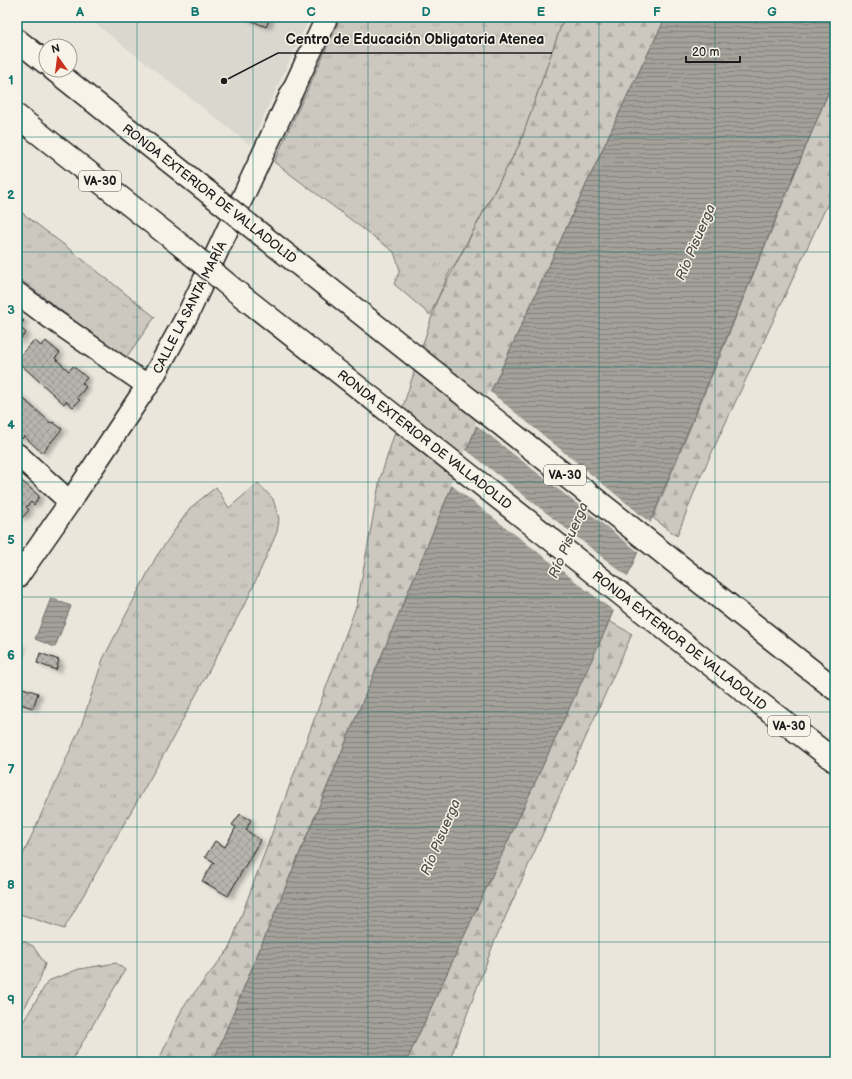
<svg xmlns="http://www.w3.org/2000/svg" width="852" height="1079" viewBox="0 0 852 1079" font-family="'Balsamiq Sans',sans-serif">
<style>
.built{fill:#dad7ce}
.forest{fill:url(#forest-firs);stroke:#74726e}
.park{fill:url(#park-tufts);stroke:#74726e}
.water{fill:url(#water-rules);stroke:#6d6c68}
.pier{fill:#eae6dc}
.building{fill:url(#building-cross-hatch);stroke:#1c1c1c;filter:url(#shadow)}
.lines{fill:none;stroke-linecap:round;stroke-linejoin:round}
.minor-casing{stroke:#1c1c1c;stroke-width:24}
.motorway-casing{stroke:#1c1c1c;stroke-width:25}
.minor{stroke:#f7f3e8;stroke-width:21}
.motorway{stroke:#f7f3e8;stroke-width:22}
.motorway-bridge-casing{stroke:#1c1c1c;stroke-width:25;stroke-linecap:butt}
.motorway-bridge{stroke:#f7f3e8;stroke-width:22}
.grid{fill:none;stroke:#0f766e;stroke-width:1;stroke-opacity:0.55}
.labels{text-anchor:middle;stroke-width:3;stroke-linejoin:round;paint-order:stroke}
.shield{fill:#f7f3e8;stroke:#5e5c59;stroke-width:1}
.shield-label{font-size:12px;font-weight:bold;fill:#1c1c1c}
.street-label{font-size:13px;fill:#1c1c1c;stroke:#f7f3e8}
.water-label{font-size:14px;font-style:italic;fill:#52514e;stroke:#f7f3e8}
.leader{fill:none;stroke:#1c1c1c;stroke-width:1.5}
.callout-dot{fill:#1c1c1c;stroke:#f7f3e8;stroke-width:1.5}
.callout-label{font-size:14px;text-anchor:middle;font-weight:bold;fill:#1c1c1c;stroke:#f7f3e8;stroke-width:3;stroke-linejoin:round;paint-order:stroke}
.neatline{fill:none;stroke:#0f766e;stroke-width:1.5}
.grid-label{font-size:13px;text-anchor:middle;font-weight:bold;fill:#0f766e}
</style>
<defs>
<pattern id="forest-firs" width="22" height="20" patternUnits="userSpaceOnUse"><rect width="22" height="20" fill="#ccc8c0"/><path d="M5 1l3.5 6h-7zM16 11l3.5 6h-7z" fill="#afaba4"/></pattern>
<pattern id="park-tufts" width="24" height="20" patternUnits="userSpaceOnUse"><rect width="24" height="20" fill="#ccc8c0"/><path d="M3 7l-1-3M5 7V3M7 7l1-3M15 17l-1-3M17 17v-4M19 17l1-3" fill="none" stroke="#afaba4"/></pattern>
<pattern id="water-rules" width="6" height="5" patternUnits="userSpaceOnUse"><rect width="6" height="5" fill="#a3a19a"/><path d="M0 2.5h6" fill="none" stroke="#84827d"/></pattern>
<pattern id="building-cross-hatch" width="8" height="8" patternUnits="userSpaceOnUse"><rect width="8" height="8" fill="#b6b4ac"/><path d="M0 0l8 8M0 8l8-8" fill="none" stroke="#9c9a93"/></pattern>
<filter id="shadow"><feDropShadow dx="4.5" dy="2.5" stdDeviation="2" flood-color="#0004"/></filter>
</defs>
<rect width="100%" height="100%" fill="#eae6dc"/>
<filter id="ink" filterUnits="userSpaceOnUse"><feTurbulence type="fractalNoise" baseFrequency=".025" numOctaves="2"/><feDisplacementMap in="SourceGraphic" scale="8" xChannelSelector="R" yChannelSelector="G"/><feConvolveMatrix kernelMatrix="1 2 1 2 8 2 1 2 1" color-interpolation-filters="sRGB"/></filter>
<g filter="url(#ink)">
<!-- built -->
<path class="built" d="M87 17H310L250 145Z"/>
<!-- forest -->
<g class="forest">
<path d="M564 17H666L628 94 493 387 213 1062H158L183 1007 229 949 357 604 380 479 437 300 520 143Z"/>
<path d="M835 76V188L699 480 677 536 653 518Z"/>
<path d="M609 621 632 634 495 940 449 1062H406Z"/>
</g>
<!-- park -->
<g class="park">
<path d="M341 17H564L520 143 457 261 450 271 430 315 394 284 400 270 394 252 274 162Z"/>
<path d="M17 209 63 244 155 317 125 359 17 277Z"/>
<path d="M258 483 273 499 279 519 277 532 249 596 168 747 64 929 17 913V868L81 726 103 659 156 557 190 508 216 487 229 508Z"/>
<path d="M17 938 33 946 45 964 39 982 17 1021Z"/>
<path d="M116 963 125 970 71 1062H17V1032L48 981 79 969Z"/>
</g>
<!-- water -->
<g class="water">
<path d="M666 17H835V76L605 631 406 1062H213L493 387 628 94Z"/>
<path d="M51 598 71 606 55 647 35 639Z"/>
</g>
<!-- pier -->
<g class="pier">
<path d="M489 391 652 524 640 553 475 424Z"/>
<path d="M465 449 629 578 615 612 450 484Z"/>
</g>
<!-- building -->
<g class="building">
<path d="M243 17H270L266 27Z"/>
<path d="M17 315 24 321 19 326 26 333 17 343Z"/>
<path d="M34 340 41 346 46 341 60 353 55 358 69 371 73 366 87 378 82 383 86 387 77 398 80 400 73 407 66 401 64 404 17 361V359Z"/>
<path d="M17 393 51 423 53 422 62 429 42 453 24 436 22 439 19 436 17 439Z"/>
<path d="M22 481 39 496 34 505 31 502 26 507 29 510 22 518 18 514 17 516V487Z"/>
<path d="M17 644 21 646 17 656Z"/>
<path d="M40 653 59 660 56 670 37 663Z"/>
<path d="M17 686 38 693 33 708 17 703Z"/>
<path d="M240 814 251 820 246 830 260 840 228 896 202 881 214 862 205 857 215 841 225 847 236 827 232 825Z"/>
</g>
<g class="lines">
<!-- minor casing -->
<g class="minor-casing">
<g id="minor">
<path d="M17 293 52 319 148 386"/>
<path d="M17 454 70 502"/>
<path d="M17 578 70 502 155 374 188 314 327 17"/>
</g>
</g>
<!-- motorway casing -->
<g class="motorway-casing">
<g id="motorway">
<path d="M17 40 46 63"/>
<path d="M54 70 209 193"/>
<path d="M17 116 183 247"/>
<path d="M263 236 835 689"/>
<path d="M233 289 744 691 835 761"/>
</g>
</g>
<!-- minor -->
<use href="#minor" class="minor"/>
<!-- motorway -->
<use href="#motorway" class="motorway"/>
<!-- motorway-bridge casing -->
<g class="motorway-bridge-casing">
<g id="motorway-bridge">
<path d="M209 193 263 236"/>
<path d="M183 247 233 289"/>
</g>
</g>
<!-- motorway-bridge -->
<use href="#motorway-bridge" class="motorway-bridge"/>
</g>
</g>
<!-- grid -->
<path class="grid" d="M137 17V1062M253 17V1062M368 17V1062M484 17V1062M599 17V1062M715 17V1062M17 137H835M17 252H835M17 367H835M17 482H835M17 597H835M17 712H835M17 827H835M17 942H835"/>
<g class="labels">
<!-- shield labels -->
<g class="shield">
<rect x="79" y="171" width="42" height="20" rx="3"/>
<rect x="544" y="465" width="42" height="20" rx="3"/>
<rect x="768" y="716" width="42" height="20" rx="3"/>
</g>
<g class="shield-label">
<text x="100" y="185">VA-30</text>
<text x="565" y="479">VA-30</text>
<text x="789" y="730">VA-30</text>
</g>
<!-- street labels -->
<g class="street-label">
<text transform="translate(210 193) rotate(38)" y="5">RONDA EXTERIOR DE VALLADOLID</text>
<text transform="translate(189 307) rotate(-63)" y="5">CALLE LA SANTA MARÍA</text>
<text transform="translate(425 439) rotate(38)" y="5">RONDA EXTERIOR DE VALLADOLID</text>
<text transform="translate(680 640) rotate(38)" y="5">RONDA EXTERIOR DE VALLADOLID</text>
</g>
<!-- water labels -->
<g class="water-label">
<text transform="translate(695 242) rotate(-67)" y="5">Río Pisuerga</text>
<text transform="translate(568 540) rotate(-67)" y="5">Río Pisuerga</text>
<text transform="translate(440 837) rotate(-67)" y="5">Río Pisuerga</text>
</g>
</g>
<!-- callouts -->
<path class="leader" d="M224 81L278 53H552"/>
<circle class="callout-dot" cx="224" cy="81" r="4"/>
<g class="callout-label">
<text x="415" y="44">Centro de Educación Obligatoria Atenea</text>
</g>
<!-- margin -->
<rect width="852" height="1079" fill="none" stroke="#f7f3e8" stroke-width="44"/>
<!-- north arrow -->
<g transform="translate(58 58) rotate(346)"><circle r="19" fill="#f7f3e8" stroke="#9f9d96"/>
<path d="M0-3L7 15L0 10L-7 15Z" fill="#c8321e"/>
<text y="-6" font-size="11" font-weight="bold" text-anchor="middle" fill="#1c1c1c">N</text>
</g>
<!-- scale -->
<path d="M686 56v6h54v-6" fill="none" stroke="#1c1c1c" stroke-width="2"/>
<text x="692" y="56" font-size="12" fill="#1c1c1c" stroke="#f7f3e8" stroke-width="3" paint-order="stroke">20 m</text>
<rect x="22" y="22" width="808" height="1035" class="neatline"/>
<g class="grid-label">
<text x="80" y="16">A</text>
<text x="195" y="16">B</text>
<text x="311" y="16">C</text>
<text x="426" y="16">D</text>
<text x="541" y="16">E</text>
<text x="657" y="16">F</text>
<text x="772" y="16">G</text>
<text x="11" y="84">1</text>
<text x="11" y="199">2</text>
<text x="11" y="314">3</text>
<text x="11" y="429">4</text>
<text x="11" y="544">5</text>
<text x="11" y="659">6</text>
<text x="11" y="774">7</text>
<text x="11" y="889">8</text>
<text x="11" y="1004">9</text>
</g>
</svg>
